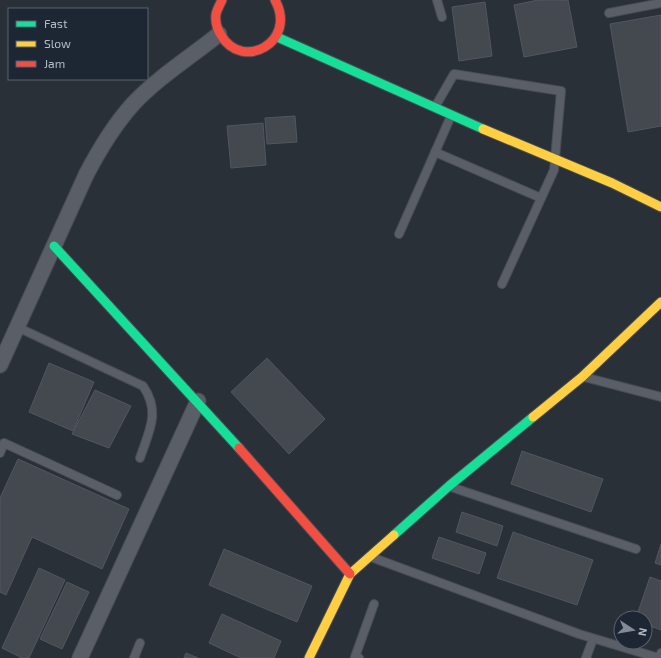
<svg xmlns="http://www.w3.org/2000/svg" width="661" height="658" viewBox="0 0 661 658" font-family="'Exo 2',sans-serif">
<style>
.building{fill:#444950;stroke:#52575f}
.lines{fill:none;stroke-linecap:round;stroke-linejoin:round}
.lane-casing{stroke:#484c53;stroke-width:10}
.street-casing{stroke:#484c53;stroke-width:17}
.fast-casing{stroke:#484c53;stroke-width:11}
.slow-casing{stroke:#484c53;stroke-width:11}
.jam-casing{stroke:#484c53;stroke-width:11}
.lane{stroke:#5a5e66;stroke-width:8}
.street{stroke:#5a5e66;stroke-width:15}
.fast{stroke:#16e098;stroke-width:9}
.slow{stroke:#ffcf43;stroke-width:9}
.jam{stroke:#f24e42;stroke-width:9}
</style>
<rect width="100%" height="100%" fill="#2a3038"/>
<!-- building -->
<g class="building">
<path d="M538 0H568L577 47 524 57 514 5Z"/>
<path d="M485 2 492 56 459 61 452 7Z"/>
<path d="M661 15V126L628 132 610 24Z"/>
<path d="M295 116 297 142 267 144 265 118Z"/>
<path d="M263 123 266 165 231 168 227 126Z"/>
<path d="M267 358 325 419 289 454 231 392Z"/>
<path d="M49 363 94 382 73 431 29 412Z"/>
<path d="M95 390 131 406 109 448 72 434Z"/>
<path d="M522 451 603 479 591 512 511 484Z"/>
<path d="M18 459 129 509 102 569 32 537 6 595 0 592V498Z"/>
<path d="M462 512 503 526 497 546 456 532Z"/>
<path d="M513 532 593 560 577 605 497 578Z"/>
<path d="M439 537 486 553 479 574 432 558Z"/>
<path d="M661 544V565L655 563Z"/>
<path d="M224 549 312 586 297 622 209 585Z"/>
<path d="M39 568 65 580 29 658H22L2 648Z"/>
<path d="M650 577 661 581V630L645 624V618H636Z"/>
<path d="M67 582 89 592 62 649 40 639Z"/>
<path d="M222 614 281 641 274 658H241L209 643Z"/>
<path d="M186 653 198 658H184Z"/>
</g>
<g class="lines">
<!-- lane casing -->
<g class="lane-casing">
<g id="lane">
<path d="M437 0 442 17"/>
<path d="M609 13 661 3"/>
<path d="M435 107 454 74 561 91 554 170 502 284"/>
<path d="M435 152 541 198"/>
<path d="M399 234 451 116"/>
<path d="M17 327 143 386C161 412 149 431 140 458"/>
<path d="M584 377 661 397"/>
<path d="M0 453 4 443 117 495"/>
<path d="M451 487 636 549"/>
<path d="M371 557 579 634 659 658 661 653"/>
<path d="M134 658 140 643"/>
<path d="M359 658 355 657 374 604"/>
<path d="M586 658 593 639"/>
</g>
</g>
<!-- street casing -->
<g class="street-casing">
<g id="street">
<path d="M0 365 86 175C99 150 114 125 133 104 157 78 192 56 219 34"/>
<path d="M80 658 198 401"/>
</g>
</g>
<!-- fast casing -->
<g class="fast-casing">
<g id="fast">
<path d="M277 37 483 129"/>
<path d="M54 246 239 448"/>
<path d="M394 535 449 486 533 417"/>
</g>
</g>
<!-- slow casing -->
<g class="slow-casing">
<g id="slow">
<path d="M483 129 612 183 661 207"/>
<path d="M533 417 582 377 661 302"/>
<path d="M309 658 350 574 394 535"/>
</g>
</g>
<!-- jam casing -->
<g class="jam-casing">
<g id="jam">
<path d="M222 0C220 4 217 10 216 14 215 22 217 29 221 35 242 72 298 42 275 0"/>
<path d="M239 448 350 574"/>
</g>
</g>
<!-- lane -->
<use href="#lane" class="lane"/>
<!-- street -->
<use href="#street" class="street"/>
<!-- fast -->
<use href="#fast" class="fast"/>
<!-- slow -->
<use href="#slow" class="slow"/>
<!-- jam -->
<use href="#jam" class="jam"/>
</g>
<!-- legend -->
<rect x="8" y="8" width="140" height="72" fill="#1d2633" stroke="#59626f"/>
<rect x="16" y="21" width="20" height="6" fill="#16e098" stroke="#59626f"/>
<text x="44" y="28" font-size="12" fill="#b4bcc9">Fast</text>
<rect x="16" y="41" width="20" height="6" fill="#ffcf43" stroke="#59626f"/>
<text x="44" y="48" font-size="12" fill="#b4bcc9">Slow</text>
<rect x="16" y="61" width="20" height="6" fill="#f24e42" stroke="#59626f"/>
<text x="44" y="68" font-size="12" fill="#b4bcc9">Jam</text>
<!-- north arrow -->
<g transform="translate(633 630) rotate(102)"><circle r="19" fill="#1d2633" stroke="#59626f"/>
<path d="M0-3L7 15L0 10L-7 15Z" fill="#848b96"/>
<text y="-6" font-size="11" font-weight="bold" text-anchor="middle" fill="#b4bcc9">N</text>
</g>
</svg>
